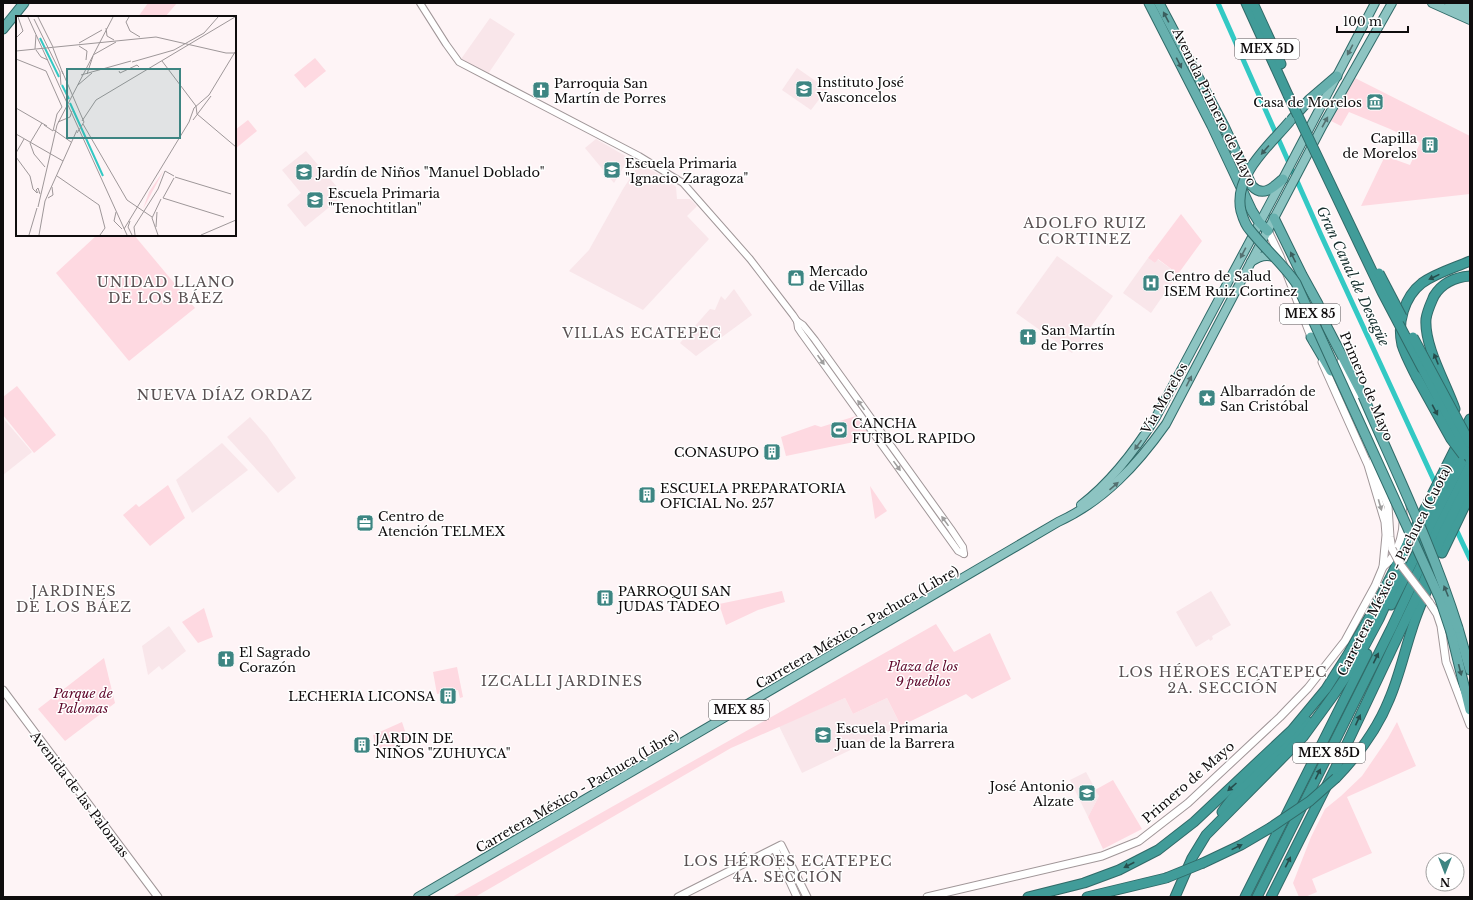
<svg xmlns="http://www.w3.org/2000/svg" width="1473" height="900" viewBox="0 0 1473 900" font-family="'Libre Baskerville',serif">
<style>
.built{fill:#f9e6ea}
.green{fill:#fed9e1}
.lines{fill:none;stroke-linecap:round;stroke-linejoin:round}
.canal{stroke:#33c9c4;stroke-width:5}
.tertiary-casing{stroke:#a09698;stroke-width:8}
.secondary-casing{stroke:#a09698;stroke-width:9}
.primary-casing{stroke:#306a68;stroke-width:10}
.trunk-casing{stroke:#306a68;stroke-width:11}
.motorway-casing{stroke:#306a68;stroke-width:11}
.tertiary{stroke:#fff;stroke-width:6}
.secondary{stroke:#fff;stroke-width:7}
.primary{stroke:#8dc4c2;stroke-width:8}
.trunk{stroke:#67b0ae;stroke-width:9}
.motorway{stroke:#419c99;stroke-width:9}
.secondary-bridge-casing{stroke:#a09698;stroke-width:9;stroke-linecap:butt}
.trunk-bridge-casing{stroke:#306a68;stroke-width:11;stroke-linecap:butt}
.motorway-bridge-casing{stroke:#306a68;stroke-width:11;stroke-linecap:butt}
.secondary-bridge{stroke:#fff;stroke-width:7}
.trunk-bridge{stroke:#67b0ae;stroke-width:9}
.motorway-bridge{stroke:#419c99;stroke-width:9}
.oneway{fill:#3b5e5e}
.oneway2{fill:#547171}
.oneway3{fill:#264d4c}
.oneway4{fill:#9f9e9e}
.labels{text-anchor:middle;stroke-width:3;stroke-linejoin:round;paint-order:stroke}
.shield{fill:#fff;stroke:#575556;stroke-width:1}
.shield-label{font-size:12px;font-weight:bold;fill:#0f0c0d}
.poi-label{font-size:13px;fill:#0f0c0d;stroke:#fff;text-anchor:start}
.street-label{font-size:13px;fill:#0f0c0d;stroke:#fff}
.park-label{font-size:13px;font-style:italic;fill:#610a2d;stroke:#fff}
.neighbourhood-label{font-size:14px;letter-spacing:1px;fill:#595052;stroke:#fff}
.water-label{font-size:14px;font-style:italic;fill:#193130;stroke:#fff}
.inset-river{fill:none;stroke:#33c9c4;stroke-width:2}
.inset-road{fill:none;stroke:#9e9799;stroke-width:1}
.view{fill:#3d8582;fill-opacity:0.15;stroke:#3d8582;stroke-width:2}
.inset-edge{fill:none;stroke:#0f0c0d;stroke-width:2}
</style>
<rect width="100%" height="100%" fill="#fef4f6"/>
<!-- built -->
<g class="built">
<path d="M490 18 515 34 488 74 461 59Z"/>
<path d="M797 68 827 89 811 110 782 90Z"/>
<path d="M596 139 629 158 614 183 585 148Z"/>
<path d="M306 151 344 195 305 227 287 205 301 193 282 170Z"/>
<path d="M640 163 671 182 676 187 677 199H690L697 206 687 216 709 239 643 310 569 271 589 250 623 189Z"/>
<path d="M1057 256 1113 296 1072 353 1016 313Z"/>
<path d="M1148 258 1155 263 1157 259 1178 274 1151 313 1123 293Z"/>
<path d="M734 289 752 315 696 356 680 343 710 309 715 310 721 296 725 300Z"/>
<path d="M250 417 267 436 296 478 278 493 227 437Z"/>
<path d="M3 418 32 452 3 475Z"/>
<path d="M222 443 248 470 192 513 176 480Z"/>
<path d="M1211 591 1231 625 1212 636 1213 639 1210 641 1209 639 1196 647 1176 612Z"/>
<path d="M169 626 186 651 162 670 159 666 148 675 142 646Z"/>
<path d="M845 698 853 714 887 698 901 726 802 773 779 726Z"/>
<path d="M1086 772 1099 796 1088 817 1070 780Z"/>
</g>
<!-- green -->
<g class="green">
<path d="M148 3H177L165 17H138Z"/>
<path d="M315 58 326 71 305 88 294 75Z"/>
<path d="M1355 78 1470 136V194L1361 206 1385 156 1410 165 1420 143 1390 129 1349 112 1341 126 1329 120Z"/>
<path d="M248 120 257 131 235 149V130Z"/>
<path d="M1181 214 1202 241 1178 274 1158 259 1155 263 1148 258Z"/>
<path d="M97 235H134L195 308 129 361 56 273Z"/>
<path d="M17 386 56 435 34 453 3 415V397Z"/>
<path d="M856 416 868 432 854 442 786 456 781 437 815 425 821 427Z"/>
<path d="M168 485 185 518 150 546 123 515 136 504 139 507Z"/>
<path d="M870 486 887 511 875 519Z"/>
<path d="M782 591 785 602 758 610 726 625 719 604Z"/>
<path d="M204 608 213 637 198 643 182 622Z"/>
<path d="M936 624 954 652 990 633 1011 679 972 699 966 694 901 726 887 698 853 714 845 698 731 748 475 897H452Z"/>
<path d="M104 658 115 703 65 741 38 709Z"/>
<path d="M457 667 463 697 460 698 458 690 437 694 433 672Z"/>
<path d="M402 722 409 743 377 751 373 735Z"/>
<path d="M1397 722 1416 766 1347 797 1372 853 1312 879 1317 892 1305 897H1299L1293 883 1311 837 1325 809 1341 796 1362 776 1388 738Z"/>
<path d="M1113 780 1142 829 1103 849 1088 817 1099 796 1095 790Z"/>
</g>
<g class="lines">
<!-- canal -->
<g class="canal">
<path d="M1218 3 1321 235 1437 487"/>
<path d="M1455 527 1470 559"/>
</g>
<!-- tertiary casing -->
<g class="tertiary-casing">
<g id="tertiary">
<path d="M420 3 446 44 459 62 639 156 683 183 750 259 793 315 797 321 798 328 802 334 958 551 964 554"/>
<path d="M797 321 803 325 815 340 951 529 963 547 964 554"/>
</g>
</g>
<!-- secondary casing -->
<g class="secondary-casing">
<g id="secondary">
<path d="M1268 231 1280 256 1313 342"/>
<path d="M1341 362C1353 392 1367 422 1380 452 1388 469 1398 487 1402 506 1406 527 1400 554 1383 567"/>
<path d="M1373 458 1377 479 1388 506 1390 537 1392 549"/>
<path d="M1429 602 1437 614 1441 626 1446 662 1470 725"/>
<path d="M3 690 158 897"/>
<path d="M775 849 797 897"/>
<path d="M678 897 781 845 807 897"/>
<path d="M927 897 1102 856 1139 841 1188 803 1280 717 1308 688 1345 641 1375 586 1383 567 1386 535 1385 522 1368 465 1322 362"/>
</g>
</g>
<!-- primary casing -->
<g class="primary-casing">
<g id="primary">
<path d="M1432 3 1470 20"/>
<path d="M1449 3 1470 14"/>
<path d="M1461 3 1470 8"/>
<path d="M1251 262C1258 257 1268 253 1277 259"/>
<path d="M1081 505C1111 482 1136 449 1156 417L1274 196 1375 3"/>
<path d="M418 897 1058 522C1104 501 1137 465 1166 424L1323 125 1392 3"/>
</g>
</g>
<!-- trunk casing -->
<g class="trunk-casing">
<g id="trunk">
<path d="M1149 3 1212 126 1252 211 1259 222 1268 231"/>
<path d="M1159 3 1224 126 1252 186C1263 198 1274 187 1283 179"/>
<path d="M3 29 24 3"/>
<path d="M1292 119 1309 100 1337 76"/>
<path d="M1274 218 1302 275 1318 304 1327 327 1363 396"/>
<path d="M1311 337 1331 371"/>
<path d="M1458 628 1470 670"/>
<path d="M1451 632 1470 710"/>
</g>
</g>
<!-- motorway casing -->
<g class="motorway-casing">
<g id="motorway">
<path d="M1246 3 1288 95"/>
<path d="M1253 3 1281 64"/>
<path d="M1416 376C1411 366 1405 355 1402 345 1397 323 1404 297 1422 283 1436 273 1454 268 1470 261"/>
<path d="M1455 409C1446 383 1424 346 1426 319 1427 311 1431 303 1434 296 1442 283 1456 277 1470 276"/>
<path d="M1419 535 1458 457"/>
<path d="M1442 553 1470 495"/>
<path d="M1391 605 1469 448"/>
<path d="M1336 778C1358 755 1377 730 1389 700 1399 677 1404 653 1412 629 1417 612 1425 595 1432 578"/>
<path d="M1222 812C1245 778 1281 753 1307 721"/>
<path d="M1203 863 1241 845 1270 828"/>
<path d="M1028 897 1084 883 1119 870 1158 850 1194 822 1292 730 1326 689 1347 656 1377 604 1470 419"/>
<path d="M1087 897 1166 878"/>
<path d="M1175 897 1192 858 1206 835 1303 737 1335 693 1357 660 1379 619 1403 566"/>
<path d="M1245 897 1367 654"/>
<path d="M1257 897 1391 629 1438 529 1470 465"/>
<path d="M1271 897 1335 769 1424 581 1441 538 1470 479"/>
</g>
</g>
<!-- tertiary -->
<use href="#tertiary" class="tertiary"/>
<!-- secondary -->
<use href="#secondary" class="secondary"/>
<!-- primary -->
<use href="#primary" class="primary"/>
<!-- trunk -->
<use href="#trunk" class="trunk"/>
<!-- motorway -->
<use href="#motorway" class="motorway"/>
<!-- secondary-bridge casing -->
<g class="secondary-bridge-casing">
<path id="secondary-bridge" d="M1392 549 1400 564 1429 602"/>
</g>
<!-- trunk-bridge casing -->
<g class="trunk-bridge-casing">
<g id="trunk-bridge">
<path d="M1290 121C1270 145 1233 175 1241 211 1243 218 1245 225 1250 230 1265 249 1283 264 1296 283L1440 599 1451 632"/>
<path d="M1363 396C1396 472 1433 548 1458 628"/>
</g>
</g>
<!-- motorway-bridge casing -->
<g class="motorway-bridge-casing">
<g id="motorway-bridge">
<path d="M1288 95 1382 292 1470 459"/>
<path d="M1379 273 1402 317"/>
<path d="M1413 337 1470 443"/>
<path d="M1416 376 1451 439 1463 455"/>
<path d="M1270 828 1310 801 1336 778"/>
<path d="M1166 878 1203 863"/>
</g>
</g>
<!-- secondary-bridge -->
<use href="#secondary-bridge" class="secondary-bridge"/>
<!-- trunk-bridge -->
<use href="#trunk-bridge" class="trunk-bridge"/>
<!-- motorway-bridge -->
<use href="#motorway-bridge" class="motorway-bridge"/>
</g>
<!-- one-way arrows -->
<defs><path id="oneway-solid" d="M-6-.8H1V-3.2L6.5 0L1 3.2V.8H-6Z"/></defs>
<g class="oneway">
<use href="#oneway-solid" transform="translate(1166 17) rotate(-118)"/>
<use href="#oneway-solid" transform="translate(1179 63) rotate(63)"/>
<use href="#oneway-solid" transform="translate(1265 150) rotate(131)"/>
<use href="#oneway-solid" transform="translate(1293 257) rotate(-116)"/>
<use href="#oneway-solid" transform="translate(1446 591) rotate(-112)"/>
<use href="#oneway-solid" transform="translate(1460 670) rotate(76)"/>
</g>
<g class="oneway2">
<use href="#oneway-solid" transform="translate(1350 50) rotate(118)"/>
<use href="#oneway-solid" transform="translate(1325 122) rotate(-61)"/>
<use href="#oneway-solid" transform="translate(1243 253) rotate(118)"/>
<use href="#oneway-solid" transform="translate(1189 381) rotate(-63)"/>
<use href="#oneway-solid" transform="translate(1138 445) rotate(126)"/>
<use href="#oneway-solid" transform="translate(1114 486) rotate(-41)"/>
</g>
<g class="oneway3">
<use href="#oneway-solid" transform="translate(1434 277) rotate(154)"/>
<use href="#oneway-solid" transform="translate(1436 359) rotate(-112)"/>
<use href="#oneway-solid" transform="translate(1435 410) rotate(62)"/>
<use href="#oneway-solid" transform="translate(1376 658) rotate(-64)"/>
<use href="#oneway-solid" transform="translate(1358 720) rotate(-65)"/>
<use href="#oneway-solid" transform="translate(1318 774) rotate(-64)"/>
<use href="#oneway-solid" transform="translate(1232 787) rotate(138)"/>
<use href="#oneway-solid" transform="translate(1237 847) rotate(-26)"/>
<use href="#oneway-solid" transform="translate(1288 862) rotate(-63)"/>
<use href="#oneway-solid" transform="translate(1129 865) rotate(153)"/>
</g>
<g class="oneway4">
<use href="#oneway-solid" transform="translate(821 360) rotate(55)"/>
<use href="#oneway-solid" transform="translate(861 405) rotate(-126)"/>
<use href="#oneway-solid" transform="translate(897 466) rotate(54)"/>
<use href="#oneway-solid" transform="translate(1380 505) rotate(74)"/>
<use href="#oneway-solid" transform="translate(945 521) rotate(-126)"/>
</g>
<!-- icons -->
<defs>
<g id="school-square" transform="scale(0.9)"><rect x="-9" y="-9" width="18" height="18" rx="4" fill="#3d8582" stroke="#fff"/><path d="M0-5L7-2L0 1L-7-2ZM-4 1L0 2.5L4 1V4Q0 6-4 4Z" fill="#fff"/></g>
<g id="church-square" transform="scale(0.9)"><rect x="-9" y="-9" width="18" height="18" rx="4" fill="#3d8582" stroke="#fff"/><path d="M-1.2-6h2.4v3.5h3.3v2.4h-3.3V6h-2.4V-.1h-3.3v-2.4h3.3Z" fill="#fff"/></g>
<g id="museum-square" transform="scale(0.9)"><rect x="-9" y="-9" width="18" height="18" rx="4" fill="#3d8582" stroke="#fff"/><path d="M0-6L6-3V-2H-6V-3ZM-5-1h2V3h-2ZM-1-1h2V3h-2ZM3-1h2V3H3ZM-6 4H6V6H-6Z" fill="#fff"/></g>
<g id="building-square" transform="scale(0.9)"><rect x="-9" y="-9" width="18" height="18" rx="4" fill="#3d8582" stroke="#fff"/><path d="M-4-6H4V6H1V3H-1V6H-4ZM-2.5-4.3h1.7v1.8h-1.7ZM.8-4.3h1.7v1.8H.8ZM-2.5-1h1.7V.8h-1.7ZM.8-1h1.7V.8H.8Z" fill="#fff"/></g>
<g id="shop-square" transform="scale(0.9)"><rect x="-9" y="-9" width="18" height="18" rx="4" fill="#3d8582" stroke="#fff"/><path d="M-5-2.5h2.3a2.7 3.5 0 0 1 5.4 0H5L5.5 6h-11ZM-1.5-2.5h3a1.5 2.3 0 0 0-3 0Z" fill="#fff"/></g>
<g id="hospital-square" transform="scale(0.9)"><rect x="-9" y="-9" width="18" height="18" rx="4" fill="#3d8582" stroke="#fff"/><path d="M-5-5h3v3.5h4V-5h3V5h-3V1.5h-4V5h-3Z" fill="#fff"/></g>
<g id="sight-square" transform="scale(0.9)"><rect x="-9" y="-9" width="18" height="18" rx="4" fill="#3d8582" stroke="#fff"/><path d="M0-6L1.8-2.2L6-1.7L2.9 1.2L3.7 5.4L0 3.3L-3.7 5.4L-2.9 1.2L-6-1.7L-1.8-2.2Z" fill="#fff"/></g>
<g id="stadium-square" transform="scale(0.9)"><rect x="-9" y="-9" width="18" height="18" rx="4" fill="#3d8582" stroke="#fff"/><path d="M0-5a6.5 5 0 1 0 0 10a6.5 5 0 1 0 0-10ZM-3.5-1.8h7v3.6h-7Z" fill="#fff"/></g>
<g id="office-square" transform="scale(0.9)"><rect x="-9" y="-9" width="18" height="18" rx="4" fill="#3d8582" stroke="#fff"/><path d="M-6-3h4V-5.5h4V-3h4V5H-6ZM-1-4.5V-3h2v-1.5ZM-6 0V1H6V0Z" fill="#fff"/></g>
</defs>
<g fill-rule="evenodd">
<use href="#school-square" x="804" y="89"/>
<use href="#church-square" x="541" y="90"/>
<use href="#museum-square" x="1375" y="102"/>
<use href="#building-square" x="1430" y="145"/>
<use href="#school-square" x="612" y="170"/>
<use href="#school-square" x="304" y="172"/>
<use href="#school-square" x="315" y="200"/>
<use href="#shop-square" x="796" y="278"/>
<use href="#hospital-square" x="1151" y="283"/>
<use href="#church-square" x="1028" y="337"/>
<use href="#sight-square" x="1207" y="398"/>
<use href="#stadium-square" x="839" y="430"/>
<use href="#building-square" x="772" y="452"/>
<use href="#building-square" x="647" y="495"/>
<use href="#office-square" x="365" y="523"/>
<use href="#building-square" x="605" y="598"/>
<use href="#church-square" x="226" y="659"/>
<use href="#building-square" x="448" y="696"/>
<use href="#school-square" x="823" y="735"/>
<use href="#building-square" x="362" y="745"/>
<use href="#school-square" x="1087" y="793"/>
</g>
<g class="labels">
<!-- shield labels -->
<g class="shield">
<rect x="1235" y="39" width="64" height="20" rx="3"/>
<rect x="1280" y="304" width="60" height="20" rx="3"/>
<rect x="709" y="700" width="60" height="20" rx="3"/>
<rect x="1293" y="743" width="72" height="20" rx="3"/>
</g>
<g class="shield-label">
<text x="1267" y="53">MEX 5D</text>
<text x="1310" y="318">MEX 85</text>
<text x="739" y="714">MEX 85</text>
<text x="1329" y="757">MEX 85D</text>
</g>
<!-- poi labels -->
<g class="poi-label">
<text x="817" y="87">Instituto José<tspan x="817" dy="15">Vasconcelos</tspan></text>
<text x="554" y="88">Parroquia San<tspan x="554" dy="15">Martín de Porres</tspan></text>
<text x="1362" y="107" text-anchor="end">Casa de Morelos</text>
<text x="1417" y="143" text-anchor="end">Capilla<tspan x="1417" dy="15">de Morelos</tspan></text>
<text x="625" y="168">Escuela Primaria<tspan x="625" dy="15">"Ignacio Zaragoza"</tspan></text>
<text x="317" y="177">Jardín de Niños "Manuel Doblado"</text>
<text x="328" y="198">Escuela Primaria<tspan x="328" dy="15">"Tenochtitlan"</tspan></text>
<text x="809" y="276">Mercado<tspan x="809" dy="15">de Villas</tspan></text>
<text x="1164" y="281">Centro de Salud<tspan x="1164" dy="15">ISEM Ruiz Cortinez</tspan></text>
<text x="1041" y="335">San Martín<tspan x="1041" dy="15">de Porres</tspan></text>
<text x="1220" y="396">Albarradón de<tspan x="1220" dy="15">San Cristóbal</tspan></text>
<text x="852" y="428">CANCHA<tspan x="852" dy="15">FUTBOL RAPIDO</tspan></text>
<text x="759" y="457" text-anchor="end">CONASUPO</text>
<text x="660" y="493">ESCUELA PREPARATORIA<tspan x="660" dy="15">OFICIAL No. 257</tspan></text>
<text x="378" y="521">Centro de<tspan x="378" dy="15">Atención TELMEX</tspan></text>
<text x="618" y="596">PARROQUI SAN<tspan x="618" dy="15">JUDAS TADEO</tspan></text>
<text x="239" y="657">El Sagrado<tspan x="239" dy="15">Corazón</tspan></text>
<text x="435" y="701" text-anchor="end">LECHERIA LICONSA</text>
<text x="836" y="733">Escuela Primaria<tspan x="836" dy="15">Juan de la Barrera</tspan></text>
<text x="375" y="743">JARDIN DE<tspan x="375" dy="15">NIÑOS "ZUHUYCA"</tspan></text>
<text x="1074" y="791" text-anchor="end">José Antonio<tspan x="1074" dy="15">Alzate</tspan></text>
</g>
<!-- street labels -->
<g class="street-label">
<text transform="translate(1215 107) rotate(64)" y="5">Avenida Primero de Mayo</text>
<text transform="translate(1367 386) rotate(67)" y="5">Primero de Mayo</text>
<text transform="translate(1164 398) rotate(-60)" y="5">Vía Morelos</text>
<text transform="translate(1394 570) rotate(-63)" y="5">Carretera México - Pachuca (Cuota)</text>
<text transform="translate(857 627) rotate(-30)" y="5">Carretera México - Pachuca (Libre)</text>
<text transform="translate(1188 782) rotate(-41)" y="5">Primero de Mayo</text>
<text transform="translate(577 791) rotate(-30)" y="5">Carretera México - Pachuca (Libre)</text>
<text transform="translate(80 794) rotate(53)" y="5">Avenida de las Palomas</text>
</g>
<!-- park labels -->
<g class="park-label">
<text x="923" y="671">Plaza de los<tspan x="923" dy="15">9 pueblos</tspan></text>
<text x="83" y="698">Parque de<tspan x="83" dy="15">Palomas</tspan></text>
</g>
<!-- neighbourhood labels -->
<g class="neighbourhood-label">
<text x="1085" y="228">ADOLFO RUIZ<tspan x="1085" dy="16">CORTINEZ</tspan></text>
<text x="166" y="287">UNIDAD LLANO<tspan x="166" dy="16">DE LOS BÁEZ</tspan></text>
<text x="642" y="338">VILLAS ECATEPEC</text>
<text x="225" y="400">NUEVA DÍAZ ORDAZ</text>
<text x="74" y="596">JARDINES<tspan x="74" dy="16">DE LOS BÁEZ</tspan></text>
<text x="1223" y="677">LOS HÉROES ECATEPEC<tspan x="1223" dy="16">2A. SECCIÓN</tspan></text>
<text x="562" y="686">IZCALLI JARDINES</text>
<text x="788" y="866">LOS HÉROES ECATEPEC<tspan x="788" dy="16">4A. SECCIÓN</tspan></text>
</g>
<!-- water labels -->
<g class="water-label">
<text transform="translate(1353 276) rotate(65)" y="5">Gran Canal de Desagüe</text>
</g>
</g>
<!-- overview -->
<g transform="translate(16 16)">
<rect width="220" height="220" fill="#fef4f6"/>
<path d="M148 154 127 193 133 176Z" fill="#fed9e1"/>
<path class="inset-river" d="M24 22 43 61M46 69 53 83M54 87 87 160"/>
<path class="inset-road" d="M12 1 111 219M22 1 37 31M113 1 110 6 114 15 124 21M18 3 44 56 45 69M90 12 91 20 98 24M0 22 7 15 2 1M63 27 86 14M63 30 71 35 70 44M37 32 47 58M19 33 20 19M20 34 25 41 32 44M0 35 140 21 210 37H220M77 39 100 26M0 43 30 55 46 91 41 98 37 115 28 109M146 45 180 90 181 98 220 131M116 46 158 34 188 17 202 1M46 55 68 106 61 117M103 55 104 57 121 49 123 51M71 58 77 40M65 59 115 45M62 69 76 57M0 92 31 110M177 104 195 80M66 105 80 84 219 1M42 106 54 101 56 95M26 107 14 127 18 138 29 151M67 108 111 184 136 201M38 114 55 126M0 118 47 145M0 137 8 123M0 141 14 160 17 173 21 177M41 160 83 189 89 212 84 219M159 161 215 178M22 177 20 174 22 172 24 178M32 182 37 179 36 171M147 182 208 201M147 182 158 162M22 191 41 109 97 1M100 196 98 205 106 213M114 205 112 211 116 219M140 211 141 196M108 213 173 106 178 92 193 79 219 36M13 219 21 192M23 219 29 185 61 114M119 219 118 211 142 173 149 155 158 160M142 219 136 202 145 183M185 219 220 204"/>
<path class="view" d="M51 53H164V122H51Z"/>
<rect width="220" height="220" class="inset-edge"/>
</g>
<!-- border -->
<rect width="1473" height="900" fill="none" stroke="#0f0c0d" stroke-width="8"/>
<!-- north arrow -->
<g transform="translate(1445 872) rotate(180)"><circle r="19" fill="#ffffff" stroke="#9f9e9e"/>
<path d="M0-3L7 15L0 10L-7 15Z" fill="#3d8582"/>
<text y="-6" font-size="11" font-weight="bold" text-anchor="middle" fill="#0f0c0d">N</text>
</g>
<!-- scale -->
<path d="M1337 26v6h71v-6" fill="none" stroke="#0f0c0d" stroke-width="2"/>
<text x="1343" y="26" font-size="12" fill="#0f0c0d" stroke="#ffffff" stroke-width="3" paint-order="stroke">100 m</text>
</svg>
